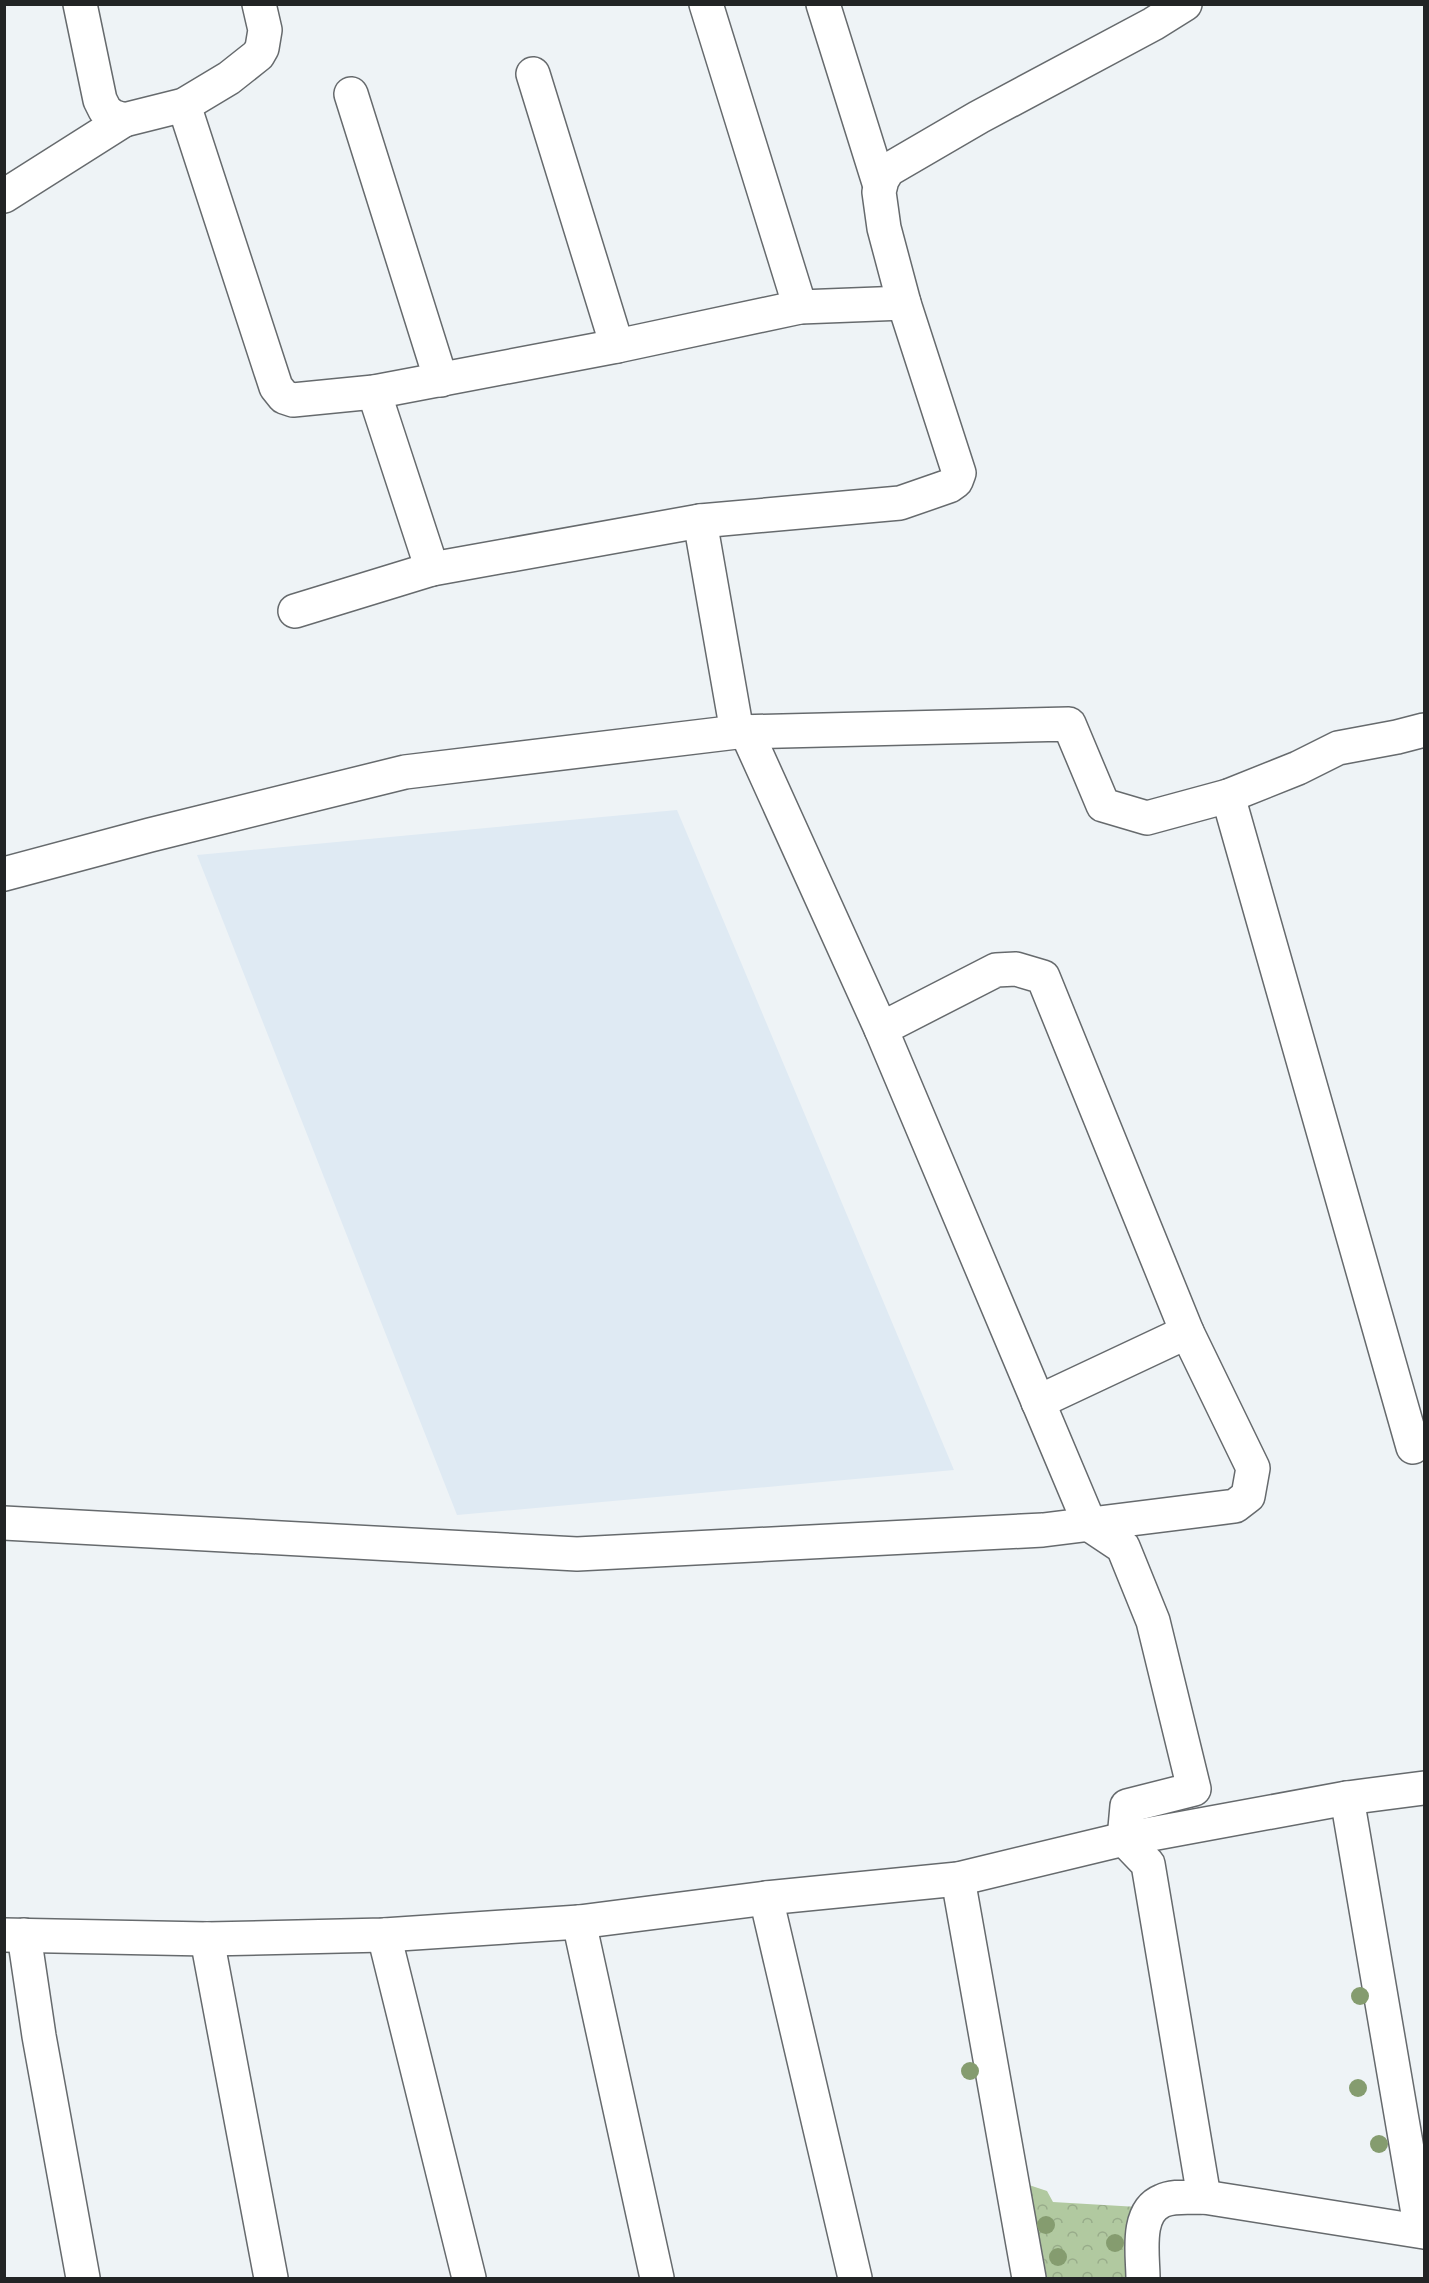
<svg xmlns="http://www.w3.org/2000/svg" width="1429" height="2283" viewBox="0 0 1429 2283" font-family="Arial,sans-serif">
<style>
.built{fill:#dfeaf3}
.forest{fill:url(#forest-crowns)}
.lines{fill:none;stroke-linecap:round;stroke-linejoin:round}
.minor-casing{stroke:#666a6d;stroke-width:36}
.minor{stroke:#fff;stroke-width:33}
.tree{fill:#859c6f}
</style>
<defs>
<pattern id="forest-crowns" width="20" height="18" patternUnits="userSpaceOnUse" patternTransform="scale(1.5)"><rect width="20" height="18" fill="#b1c9a0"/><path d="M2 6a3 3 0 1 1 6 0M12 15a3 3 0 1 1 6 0" fill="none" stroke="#98ac8a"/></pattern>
</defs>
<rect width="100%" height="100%" fill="#eef3f6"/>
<!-- built -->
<path class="built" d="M677 810 954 1470 457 1515 197 855Z"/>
<!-- forest -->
<path class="forest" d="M1029 2185 1047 2191 1053 2202 1138 2207 1125 2278H1047Z"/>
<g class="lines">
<!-- minor casing -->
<g class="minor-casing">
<g id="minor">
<path d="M80 4 100 100 105 110 112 116 124 120 184 105 229 78 258 55 262 48 265 30 259 4"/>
<path d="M706 4 800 307"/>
<path d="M823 4 880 186"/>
<path d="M533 74 617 346"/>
<path d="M351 94 441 380"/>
<path d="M184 105 276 387 284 397 293 400 374 392 617 346 800 307 904 303"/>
<path d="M4 196 124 120"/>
<path d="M374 392 432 569 700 521 900 503 949 486 956 481 959 473 904 303 884 228 879 192 882 180 888 170 979 117 1153 24 1185 4"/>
<path d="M700 521 737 732"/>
<path d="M295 611 432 569"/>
<path d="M746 731 881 1029 1090 1525 1123 1547 1153 1621 1194 1789 1127 1806 1124 1839 1148 1864 1204 2197C1191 2198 1174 2195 1162 2201 1135 2212 1143 2256 1143 2278"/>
<path d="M1228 796 1413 1447"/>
<path d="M4 874 150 835 405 772 737 732 1069 724 1103 805 1147 818 1228 796 1298 768 1338 748 1397 737 1424 730"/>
<path d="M1038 1402 1187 1332"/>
<path d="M4 1523 577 1554 1043 1530 1235 1506 1248 1496 1253 1468 1187 1332 1043 977 1016 969 996 970 881 1029"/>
<path d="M1347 1798 1421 2231"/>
<path d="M958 1879 1029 2278"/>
<path d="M766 1898 855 2278"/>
<path d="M579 1922 657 2278"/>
<path d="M4 1935 207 1939 384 1935 579 1922 766 1898 958 1879 1124 1839 1347 1798 1424 1788"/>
<path d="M24 1935 39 2036 83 2278"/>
<path d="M384 1935 469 2278"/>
<path d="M207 1939 271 2278"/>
<path d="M1204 2197 1424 2232"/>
</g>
</g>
<!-- minor -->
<use href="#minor" class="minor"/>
</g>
<!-- trees -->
<g class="tree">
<circle cx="1360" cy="1996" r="9"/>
<circle cx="970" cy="2071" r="9"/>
<circle cx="1358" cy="2088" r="9"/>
<circle cx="1379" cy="2144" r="9"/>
<circle cx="1046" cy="2225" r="9"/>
<circle cx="1115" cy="2243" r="9"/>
<circle cx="1058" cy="2257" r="9"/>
</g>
<!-- border -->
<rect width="1429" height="2283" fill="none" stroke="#222425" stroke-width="12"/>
</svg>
